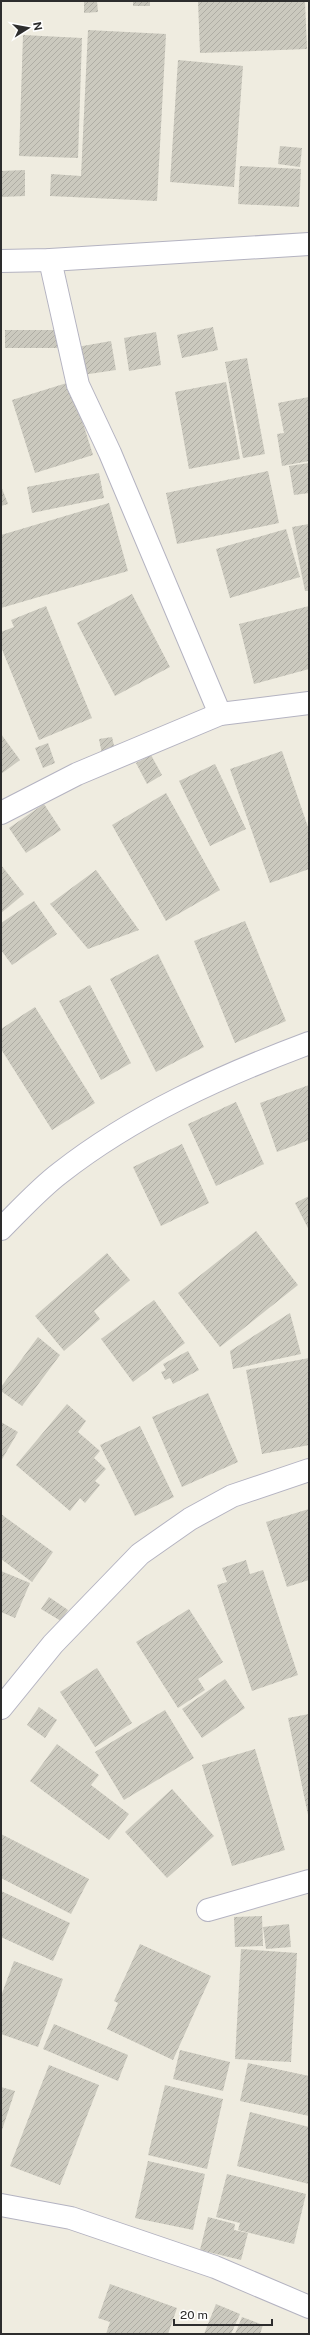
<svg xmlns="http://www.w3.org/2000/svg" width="310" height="2335" viewBox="0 0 310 2335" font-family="'Public Sans',sans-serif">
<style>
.building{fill:url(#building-hatch)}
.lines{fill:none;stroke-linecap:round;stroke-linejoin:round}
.street-casing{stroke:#b4b3c1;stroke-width:24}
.secondary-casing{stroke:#b4b3c1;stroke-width:24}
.street{stroke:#fff;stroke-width:22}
.secondary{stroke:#fff;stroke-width:22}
</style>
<defs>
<pattern id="building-hatch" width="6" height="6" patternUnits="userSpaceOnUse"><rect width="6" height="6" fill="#cbc9be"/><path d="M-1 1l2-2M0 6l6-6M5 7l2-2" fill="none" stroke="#afada4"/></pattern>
</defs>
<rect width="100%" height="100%" fill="#efece0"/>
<!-- building -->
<g class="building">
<path d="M84 1H97L98 12 84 13Z"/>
<rect x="133" y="1" width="17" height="5"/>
<path d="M198 1H305L307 49 200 53Z"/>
<path d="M88 30 166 34 157 201 50 196 51 174 81 176Z"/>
<path d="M23 35 82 38 78 158 19 156Z"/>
<path d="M178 60 243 66 234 187 170 182Z"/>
<path d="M280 146 302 148 300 167 278 164Z"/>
<path d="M240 166 301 169 299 207 238 204Z"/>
<path d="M25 170V196L1 197V171Z"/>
<path d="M213 327 218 350 182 358 177 335Z"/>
<rect x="5" y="330" width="52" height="18"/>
<path d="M156 332 161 365 129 371 124 338Z"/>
<path d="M111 341 116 370 82 375 77 347Z"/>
<path d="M247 358 265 454 243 458 225 362Z"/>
<path d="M70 382 93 455 35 473 12 400Z"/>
<path d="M226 382 240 459 189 469 175 392Z"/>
<path d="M309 397V461L282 466 277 434 284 433 278 403Z"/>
<path d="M309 463V493L294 495 289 466Z"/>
<path d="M268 471 279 523 177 544 166 493Z"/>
<path d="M99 473 104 498 32 513 27 487Z"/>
<path d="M1 486 8 504 1 506Z"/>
<path d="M109 503 128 571 1 608V535Z"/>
<path d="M309 524V591H305L292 527Z"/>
<path d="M286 529 300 577 230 598 216 549Z"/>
<path d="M132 594 170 667 115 696 77 623Z"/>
<path d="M46 606 92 718 39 740 1 647V632L14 627 11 620Z"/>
<path d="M309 606V669L254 684 239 624Z"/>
<path d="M1 734 20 760 1 774Z"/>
<path d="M112 737 115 750 102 754 99 739Z"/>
<path d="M48 743 55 763 43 768 35 748Z"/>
<path d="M282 751 309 830V869L270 883 230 769Z"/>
<path d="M151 755 162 775 147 784 136 763Z"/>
<path d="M215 764 246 829 210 846 179 781Z"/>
<path d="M166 793 220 890 166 921 112 825Z"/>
<path d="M44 804 61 830 26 853 9 828Z"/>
<path d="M1 865 24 894 1 913Z"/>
<path d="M96 870 139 930 88 949 50 904Z"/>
<path d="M34 901 57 934 12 965 1 950V923Z"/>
<path d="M245 921 286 1021 235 1043 194 941Z"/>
<path d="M158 954 204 1047 156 1072 110 979Z"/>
<path d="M90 985 131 1063 101 1080 59 1001Z"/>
<path d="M35 1007 95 1103 52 1130 1 1049V1029Z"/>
<path d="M309 1085V1140L277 1152 260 1103Z"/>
<path d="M236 1102 264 1164 216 1186 188 1124Z"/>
<path d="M182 1144 209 1203 161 1226 133 1167Z"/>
<path d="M309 1196V1230L295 1203Z"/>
<path d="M256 1231 298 1285 220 1347 178 1293Z"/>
<path d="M107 1253 130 1280 94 1311 100 1319 64 1351 35 1316Z"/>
<path d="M154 1300 185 1343 133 1382 101 1339Z"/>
<path d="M290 1313 301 1354 233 1369 230 1351Z"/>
<path d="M38 1337 60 1355 22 1406 1 1391V1387Z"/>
<path d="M188 1351 199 1370 173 1384 170 1378 165 1380 161 1372 166 1370 163 1364Z"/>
<path d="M309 1358V1445L262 1454 246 1370Z"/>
<path d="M208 1393 238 1462 182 1487 152 1417Z"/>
<path d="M67 1404 86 1421 78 1432 100 1451 94 1458 106 1469 95 1481 100 1485 85 1503 80 1498 70 1511 16 1465Z"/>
<path d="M1 1422 18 1432 1 1461Z"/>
<path d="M140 1426 174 1497 135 1516 100 1445Z"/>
<path d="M309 1509V1580L287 1587 266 1522Z"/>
<path d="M1 1514 53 1552 32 1582 1 1559Z"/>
<path d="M246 1560 250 1574 263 1570 298 1675 252 1691 217 1585 227 1582 222 1568Z"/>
<path d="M1 1571 30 1583 15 1618 1 1612Z"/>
<path d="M49 1597 68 1610 61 1621 41 1609Z"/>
<path d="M189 1609 223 1662 198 1679 205 1690 178 1708 136 1642Z"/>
<path d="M97 1668 132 1723 95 1747 60 1692Z"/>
<path d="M225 1679 245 1708 202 1738 182 1709Z"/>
<path d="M39 1707 57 1720 45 1738 27 1725Z"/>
<path d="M165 1710 194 1758 124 1800 95 1752Z"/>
<path d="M309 1714V1815H308L288 1718Z"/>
<path d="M57 1744 99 1775 91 1785 129 1814 109 1840 30 1781Z"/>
<path d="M255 1749 285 1850 232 1866 202 1765Z"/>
<path d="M172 1789 214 1836 167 1878 125 1832Z"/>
<path d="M1 1834 89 1879 71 1914 1 1878Z"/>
<path d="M1 1891 70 1923 53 1961 1 1937Z"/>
<path d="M262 1916 263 1946 235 1947 234 1917Z"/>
<path d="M289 1924 291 1947 266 1949 263 1927Z"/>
<path d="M140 1944 211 1976 173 2060 107 2029 118 2003 114 2001Z"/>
<path d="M241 1949 297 1953 291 2062 235 2059Z"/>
<path d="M14 1961 63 1979 38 2047 1 2034V1996Z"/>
<path d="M54 2024 128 2055 118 2081 43 2049Z"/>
<path d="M180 2050 230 2062 223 2091 173 2079Z"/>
<path d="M248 2063 309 2076V2116L240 2101Z"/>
<path d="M49 2065 99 2085 60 2185 10 2166Z"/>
<path d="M165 2085 223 2099 207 2169 148 2155Z"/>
<path d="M1 2087 15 2091 1 2133Z"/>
<path d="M250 2112 309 2127V2184L237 2166Z"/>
<path d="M148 2161 205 2174 193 2230 135 2218Z"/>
<path d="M227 2174 306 2194 294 2244 238 2230 240 2223 216 2217Z"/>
<path d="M208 2217 235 2224 234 2230 248 2233 241 2260 200 2250Z"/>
<path d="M110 2284 177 2308 168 2334H106L110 2322 98 2318Z"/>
<path d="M216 2304 240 2314 231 2334H204Z"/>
<path d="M242 2317 263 2325 260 2334H235Z"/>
</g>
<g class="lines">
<!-- street casing -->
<g class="street-casing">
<g id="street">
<path d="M50 260 78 385 110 453 220 714"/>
<path d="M1 813 77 774 220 714 309 703"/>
<path d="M1 1229C20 1210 39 1189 60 1173 134 1115 221 1076 309 1043"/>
<path d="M1 1708 53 1644 140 1554 190 1519 232 1496 309 1470"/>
<path d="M208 1910 309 1881"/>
<path d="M1 2205 71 2218 215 2267 309 2307"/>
</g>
</g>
<!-- secondary casing -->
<g class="secondary-casing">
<path id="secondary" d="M1 261 50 260 309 244"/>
</g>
<!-- street -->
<use href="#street" class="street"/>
<!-- secondary -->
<use href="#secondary" class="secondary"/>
</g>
<!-- border -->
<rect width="310" height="2335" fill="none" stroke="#2d2d2d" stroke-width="4"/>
<!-- north arrow -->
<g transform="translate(28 28) rotate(79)" stroke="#ffffff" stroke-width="3" paint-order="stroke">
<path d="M0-3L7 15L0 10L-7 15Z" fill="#2d2d2d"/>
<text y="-6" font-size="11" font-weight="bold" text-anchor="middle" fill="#2d2d2d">N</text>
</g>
<!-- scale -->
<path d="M174 2319v6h98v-6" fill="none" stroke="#2d2d2d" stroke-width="2"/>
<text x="180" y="2319" font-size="12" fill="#2d2d2d" stroke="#ffffff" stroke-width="3" paint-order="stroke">20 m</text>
</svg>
